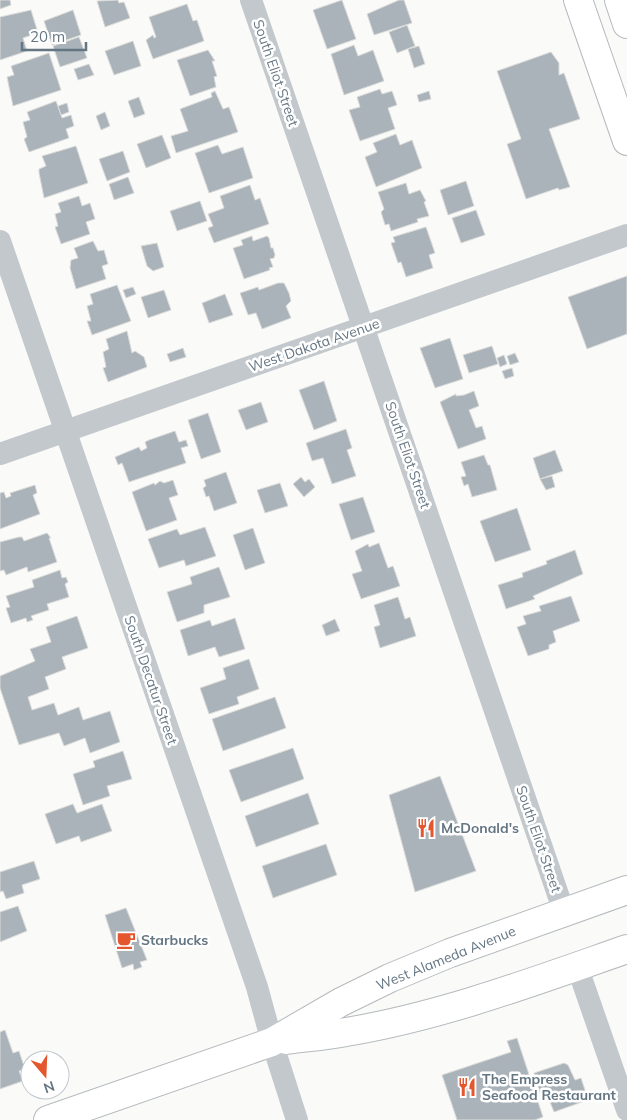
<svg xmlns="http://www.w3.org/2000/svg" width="627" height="1120" viewBox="0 0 627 1120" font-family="Mulish,sans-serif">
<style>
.building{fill:#aab3b9;stroke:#dcdcda}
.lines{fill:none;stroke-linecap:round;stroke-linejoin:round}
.primary-casing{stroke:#b5babe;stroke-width:30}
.minor{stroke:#c3c8cc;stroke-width:22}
.primary{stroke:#fff;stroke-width:28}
.labels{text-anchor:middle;stroke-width:5;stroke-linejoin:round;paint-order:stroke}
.street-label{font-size:14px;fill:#657683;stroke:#fff}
.poi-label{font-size:14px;font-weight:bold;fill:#657683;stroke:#fff;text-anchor:start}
</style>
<rect width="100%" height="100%" fill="#fafaf8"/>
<!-- building -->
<g class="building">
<path d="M0 0H10L11 5 0 9Z"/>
<path d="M118 0 119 3 124 2 130 18 105 27 97 1Z"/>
<path d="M342 0 356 39 327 49 313 10Z"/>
<path d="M399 0H404L412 23 374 35 367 14Z"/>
<path d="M187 4 193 21 197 20 204 41 153 59 146 40 153 35 154 38 156 37 149 17Z"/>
<path d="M31 10 38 33 23 38 27 51 0 60V17Z"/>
<path d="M73 10 81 35 52 45 44 21Z"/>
<path d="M407 25 415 46 397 53 389 32Z"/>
<path d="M79 37 87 58 60 67 53 46Z"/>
<path d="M133 41 141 66 114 75 105 51Z"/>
<path d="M354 45 358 56 373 50 384 81 344 95 331 54Z"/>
<path d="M419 46 425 64 414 68 408 49Z"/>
<path d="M208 50 215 61H212L217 76 214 77 216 87 190 96 177 60Z"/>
<path d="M551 52 559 63V75L564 73 580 119 549 129 570 187 559 190 558 188 526 199 507 144 521 139 497 71Z"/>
<path d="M49 53 61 90 13 106 7 77 14 75 11 66Z"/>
<path d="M89 64 94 75 78 80 74 69Z"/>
<path d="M380 89 382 94 392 91 397 105 388 108 395 129 360 141 349 110 360 107 357 97Z"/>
<path d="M215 91 223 109 229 107 238 132 176 153 171 136 188 131 180 109 212 97 211 93Z"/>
<path d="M429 91 431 99 419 102 417 95Z"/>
<path d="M139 97 145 114 134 118 128 101Z"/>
<path d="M56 101 62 118 71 115 74 126 66 129 69 138 29 152 24 139 27 137 23 122 30 120 27 112Z"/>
<path d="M67 103 69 112 61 115 58 106Z"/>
<path d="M105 112 110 126 101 130 96 116Z"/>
<path d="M396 134 400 145 412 140 422 168 376 187 365 157 377 152 373 143Z"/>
<path d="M162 135 171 158 146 168 137 144Z"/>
<path d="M218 145 222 154 243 147 253 178 209 193 195 153Z"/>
<path d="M76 146 88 183 44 198 39 173V169L46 166 42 156Z"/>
<path d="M123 151 130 172 107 181 99 159Z"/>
<path d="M128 177 134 193 114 200 109 184Z"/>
<path d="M466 181 474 206 448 215 440 190Z"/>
<path d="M406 183 409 194 420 190 426 201 424 202 429 216 417 219 418 222 391 231 389 224 385 225 381 212 384 209 378 192Z"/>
<path d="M250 185 255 200 260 198 269 224 214 243 208 228 213 226 208 214 224 208 220 196Z"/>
<path d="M79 196 82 206 90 203 95 219 86 222 90 234 61 244 55 227 58 226 55 214 61 212 58 203Z"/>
<path d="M200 201 207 221 177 231 170 211Z"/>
<path d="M476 210 485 235 461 243 452 218Z"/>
<path d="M426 227 435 253 429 255 433 268 406 277 401 262 398 263 391 243 395 242 393 237Z"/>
<path d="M252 236 253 241 267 236 269 238 271 248H273L275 255 274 258 270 259 273 267 269 268 270 270 244 279 233 248 243 245 241 240Z"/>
<path d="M93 241 98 251 104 250 108 264 102 266 106 279 76 289 70 268 71 260 78 258 74 248Z"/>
<path d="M157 243 164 267 153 271 147 266 141 246Z"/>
<path d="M627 276V334L587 349 568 297Z"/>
<path d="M278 283H284L289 293 291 301 286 306 291 318 262 329 256 313 248 315 240 293 258 287 259 290Z"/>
<path d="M117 285 131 321 92 335 87 321H91L87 306 93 304 90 294Z"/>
<path d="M133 287 136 294 126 298 123 290Z"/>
<path d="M164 290 171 310 148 318 141 297Z"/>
<path d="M225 294 233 315 209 323 202 303Z"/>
<path d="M127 331 132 353 135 351 144 357 147 367 108 382 103 368 106 367 103 352 109 349 106 339Z"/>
<path d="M450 338 463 379 435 388 420 348Z"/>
<path d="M492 346 498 364 469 373 463 355Z"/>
<path d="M183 348 186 357 170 362 167 354Z"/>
<path d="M515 353 519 362 510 365 507 356Z"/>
<path d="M504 355 507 364 500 367 497 358Z"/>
<path d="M512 368 514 376 505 379 502 371Z"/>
<path d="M324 381 337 421 314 430 299 390Z"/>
<path d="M474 391 479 406 469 410 476 428 482 426 486 439 458 449 440 402 456 394V396L464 395Z"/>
<path d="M261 402 268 422 246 430 238 410Z"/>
<path d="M208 413 221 452 201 459 188 420Z"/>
<path d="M346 429 352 448 347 450 356 476 332 484 323 458 312 461 306 443Z"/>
<path d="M175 431 179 442 186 440 188 446 181 448 186 463 129 482 122 463 118 465 115 457 139 447 141 451 147 448 145 442 149 440Z"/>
<path d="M555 450 563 471 540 479 533 458Z"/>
<path d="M484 455 488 465H490L497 490 472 497 468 484 464 486 461 477 466 476 461 462Z"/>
<path d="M226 472 237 503 214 511 209 496 206 497 203 488 206 486 204 480Z"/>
<path d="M552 476 555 487 546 490 540 479Z"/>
<path d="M301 477 305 482 309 479 315 487 304 497 293 484Z"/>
<path d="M173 480 178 495 169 498 177 520 146 531 132 492 154 483 155 485 160 481 164 483Z"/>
<path d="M280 483 288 506 265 513 257 490Z"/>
<path d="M35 485 37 493 33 495 40 514 0 529V493L4 492 6 498 11 496 10 493Z"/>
<path d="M363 497 375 532 351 540 339 504Z"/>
<path d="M517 508 531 550 495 562 480 521Z"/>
<path d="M205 527 216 556 186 566 184 560 159 568 148 539 177 529 180 535Z"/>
<path d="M253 528 265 563 245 570 233 535Z"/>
<path d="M47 533 51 538H49L57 562 28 572 27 567 6 575 4 570 0 571V542L19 537H22L24 541Z"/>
<path d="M379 543 388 568 393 566 400 586 361 599 352 574 362 571 355 551 368 544 369 547Z"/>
<path d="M575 550 583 574 533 596 535 599 506 609 498 585 523 577 522 573 547 564 546 561Z"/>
<path d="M219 567 230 597 204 605V613L177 622 167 592 192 584 190 577Z"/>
<path d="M60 570 62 578 66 577 68 582 65 584 69 597 47 604 49 610 31 616 33 620 27 622 26 618 11 623 6 608 10 607 6 596 34 587 32 580Z"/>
<path d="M571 596 580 621 553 631 556 642 549 645V649L528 656 517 627 526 624 523 616 541 611 539 606Z"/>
<path d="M398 597 405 619 410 617 416 636 380 648 374 627 380 625 374 605Z"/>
<path d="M77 616 88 648 62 657 66 669 45 677 49 689 28 697 32 710 54 703 58 715 79 707 83 720 110 711 120 742 90 753 85 738 64 746 59 733 19 745 0 688V676L35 661 30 649 51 642 46 627Z"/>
<path d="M235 618 245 649 219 657 215 647 188 656 180 630 210 620 212 626Z"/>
<path d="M335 619 340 631 326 636 322 625Z"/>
<path d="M249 659 259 689 237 697 239 704 209 714 200 688 226 679 223 668Z"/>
<path d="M275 697 286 728 223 751 212 719Z"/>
<path d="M293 748 304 779 241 802 229 770Z"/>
<path d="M123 751 132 779 107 786 110 796 83 805 73 774 95 767 93 761Z"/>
<path d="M440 776 476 871 415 892 389 795Z"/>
<path d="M308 793 319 824 256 847 245 816Z"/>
<path d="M73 804 77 813 102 804 112 831 81 842 79 836 56 844 45 814Z"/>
<path d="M326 844 337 875 273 898 262 866Z"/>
<path d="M34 861 40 879 22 885 24 893 6 899 3 891 0 892V872Z"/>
<path d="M18 906 27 931 0 942V912Z"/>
<path d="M126 908 147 960 140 962 142 967 134 970 133 964 122 968 105 915Z"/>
<path d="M5 1030 13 1053 19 1051 25 1069 19 1071 23 1081 0 1089V1032Z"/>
<path d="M517 1038 543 1117 535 1120H457L442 1075 511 1052 507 1041Z"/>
<path d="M564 1063 568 1065 575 1080 581 1078 586 1093 580 1095 582 1102 554 1112 548 1097 542 1099 534 1073Z"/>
</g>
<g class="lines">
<!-- primary casing -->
<g class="primary-casing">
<g id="primary">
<path d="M578 0 627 141"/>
<path d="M619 0 627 24"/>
<path d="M286 1040C306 1037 326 1036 346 1032 442 1016 535 981 627 949"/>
<path d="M48 1120 272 1042 341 1002 390 978 450 953 627 890"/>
</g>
</g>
<!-- minor -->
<g class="minor">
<path d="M251 0 564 912"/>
<path d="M0 241 257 987 272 1042 297 1120"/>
<path d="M0 454 627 235"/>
<path d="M577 966 627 1110"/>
</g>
<!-- primary -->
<use href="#primary" class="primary"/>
</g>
<!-- icons -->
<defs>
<g id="restaurant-bare" transform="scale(1.5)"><path d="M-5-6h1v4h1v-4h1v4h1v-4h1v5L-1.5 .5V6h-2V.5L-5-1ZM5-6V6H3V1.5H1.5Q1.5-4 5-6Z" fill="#e4572e" stroke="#fff" stroke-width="2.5" paint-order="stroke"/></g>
<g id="cafe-bare" transform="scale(1.5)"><path d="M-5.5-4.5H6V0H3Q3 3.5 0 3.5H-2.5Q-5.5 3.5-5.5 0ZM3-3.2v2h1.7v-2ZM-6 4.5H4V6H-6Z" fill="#e4572e" stroke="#fff" stroke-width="2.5" paint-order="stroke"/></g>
</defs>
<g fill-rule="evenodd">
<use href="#restaurant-bare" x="426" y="828"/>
<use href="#cafe-bare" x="126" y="940"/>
<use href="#restaurant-bare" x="467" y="1087"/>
</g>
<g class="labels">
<!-- street labels -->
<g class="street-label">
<text transform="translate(276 73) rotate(71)" y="5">South Eliot Street</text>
<text transform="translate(314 345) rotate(-19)" y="5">West Dakota Avenue</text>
<text transform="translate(408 455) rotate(71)" y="5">South Eliot Street</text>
<text transform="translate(151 680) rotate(71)" y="5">South Decatur Street</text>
<text transform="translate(539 839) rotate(71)" y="5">South Eliot Street</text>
<text transform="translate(446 958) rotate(-22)" y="5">West Alameda Avenue</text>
</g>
<!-- poi labels -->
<g class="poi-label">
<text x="441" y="833">McDonald's</text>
<text x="141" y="945">Starbucks</text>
<text x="482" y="1084">The Empress<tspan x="482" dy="16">Seafood Restaurant</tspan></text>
</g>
</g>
<!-- north arrow -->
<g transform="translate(45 1075) rotate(161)"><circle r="24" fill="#ffffff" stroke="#c1c8cd"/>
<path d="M0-4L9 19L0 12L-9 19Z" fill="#e4572e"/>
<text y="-8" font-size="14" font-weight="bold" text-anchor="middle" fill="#657683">N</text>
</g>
<!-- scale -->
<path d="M22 42v8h64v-8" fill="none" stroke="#657683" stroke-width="2.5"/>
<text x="30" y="42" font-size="15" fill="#657683" stroke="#ffffff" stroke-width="4" paint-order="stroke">20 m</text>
</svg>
